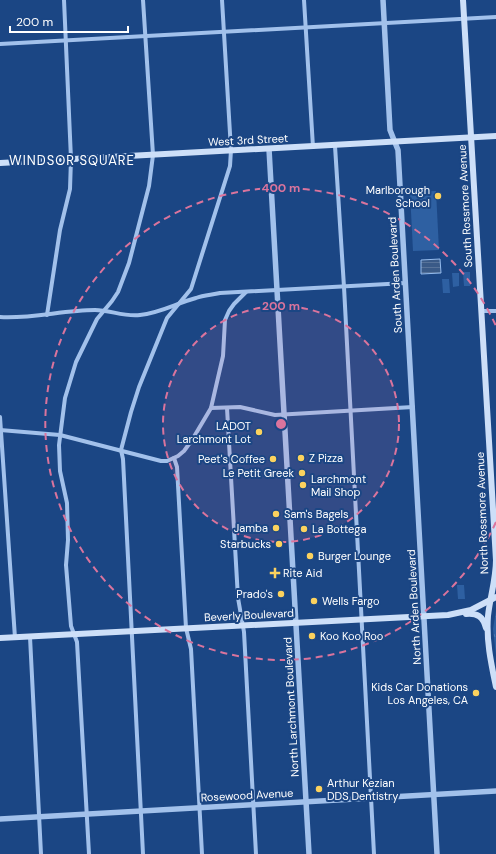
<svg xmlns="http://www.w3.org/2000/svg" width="496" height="854" viewBox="0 0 496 854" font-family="'DM Sans',sans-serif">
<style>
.grass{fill:url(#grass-tufts)}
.park{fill:#2e60a2}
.water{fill:url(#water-rules);stroke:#94bbed}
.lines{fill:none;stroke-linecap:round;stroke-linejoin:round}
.minor{stroke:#a2c1eb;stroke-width:4}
.tertiary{stroke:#a2c1eb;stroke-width:5.5}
.secondary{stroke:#cddff8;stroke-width:6}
.ring{fill:none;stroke:#da749d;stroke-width:2;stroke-dasharray:7 5}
.poi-dot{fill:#fcd25e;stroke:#1b4684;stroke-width:1.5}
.labels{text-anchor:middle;stroke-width:4;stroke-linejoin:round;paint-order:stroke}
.street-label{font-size:11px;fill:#fff;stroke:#1b4684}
.poi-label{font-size:11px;fill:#fff;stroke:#1b4684;text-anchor:start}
.quarter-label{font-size:13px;letter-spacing:1px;fill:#fff;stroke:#1b4684}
.centre{fill:#da749d;stroke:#1b4684;stroke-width:2}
.ring-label{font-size:12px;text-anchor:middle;font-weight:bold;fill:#da749d;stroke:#1b4684;stroke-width:4;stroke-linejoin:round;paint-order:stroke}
</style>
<defs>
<pattern id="grass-tufts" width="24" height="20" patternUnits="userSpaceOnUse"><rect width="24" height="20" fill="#2e60a2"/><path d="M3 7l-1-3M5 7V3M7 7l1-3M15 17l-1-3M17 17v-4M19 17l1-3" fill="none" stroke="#4d78b0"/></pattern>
<pattern id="water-rules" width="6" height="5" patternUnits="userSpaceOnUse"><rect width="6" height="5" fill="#3a5a87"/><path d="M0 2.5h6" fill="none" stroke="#587399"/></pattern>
</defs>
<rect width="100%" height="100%" fill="#1b4684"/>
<!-- grass -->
<path class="grass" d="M496 611V655L493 629Z"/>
<!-- park -->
<g class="park">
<path d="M436 191 439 250 413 251 410 192Z"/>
<path d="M463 272H470V286H464Z"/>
<path d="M452 273H459V286L453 287Z"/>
<path d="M442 279H449L450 293H443Z"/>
<path d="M457 585H464L465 599H458Z"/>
</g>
<!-- water -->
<path class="water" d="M440 259 441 273 421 274V260Z"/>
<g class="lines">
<!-- minor -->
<g class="minor">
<path d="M304 0 313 147"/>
<path d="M0 44 496 17"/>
<path d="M335 146 344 287 374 854"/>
<path d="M481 311H496"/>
<path d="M47 315 60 230 70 189 71 159 64 0"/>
<path d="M0 317C32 319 63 310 95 310 110 310 124 317 140 315 160 313 177 303 196 298 204 295 212 295 220 293L406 283"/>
<path d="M211 408 240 407 275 415 413 407"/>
<path d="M227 408 238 598 244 632 256 854"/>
<path d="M0 417 15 638"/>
<path d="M0 430 60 435 161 461H167L178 456 184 451 192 440 211 408 223 356 225 320 229 311 234 304 246 292"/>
<path d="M174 458 177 467 186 628 191 649 202 854"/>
<path d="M30 637 41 854"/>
<path d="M89 854 77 642 71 626 66 565 68 540 67 503 60 471 59 445 65 398 76 362 97 319 112 301 118 292 129 263 149 186 153 155 143 0"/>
<path d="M143 854 123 459 121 450 131 412 139 387 167 318 191 289 230 166 231 150 222 0"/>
</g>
<!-- tertiary -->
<g class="tertiary">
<path d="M383 0 390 130 398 150 437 854"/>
<path d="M269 149 309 854"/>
<path d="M0 819 496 791"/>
</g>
<!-- secondary -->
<g class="secondary">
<path d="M463 0 496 560C496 579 490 597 488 616 486 640 491 663 496 687"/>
<path d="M0 163 496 136"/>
<path d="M466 614C477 613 483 616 486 628"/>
<path d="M0 638 448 615 471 610 496 597"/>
</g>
</g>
<!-- distance rings -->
<circle cx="281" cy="424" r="118" fill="#da749d" fill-opacity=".12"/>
<g class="ring">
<circle cx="281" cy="424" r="118"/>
<path d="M496 522A236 236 0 1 1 496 326"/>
</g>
<!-- markers -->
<g class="poi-dot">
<circle cx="438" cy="196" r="4"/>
<circle cx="259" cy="432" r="4"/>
<circle cx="301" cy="458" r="4"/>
<circle cx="273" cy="459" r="4"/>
<circle cx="302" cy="473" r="4"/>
<circle cx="303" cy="485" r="4"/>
<circle cx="276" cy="514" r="4"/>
<circle cx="276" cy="528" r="4"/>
<circle cx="304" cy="529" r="4"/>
<circle cx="279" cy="544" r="4"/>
<circle cx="310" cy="556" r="4"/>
<path d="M273 567h4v4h4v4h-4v4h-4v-4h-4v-4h4z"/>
<circle cx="281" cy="594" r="4"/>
<circle cx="314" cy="601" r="4"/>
<circle cx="312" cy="636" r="4"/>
<circle cx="476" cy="693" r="4"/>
<circle cx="319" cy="789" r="4"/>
</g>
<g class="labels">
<!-- street labels -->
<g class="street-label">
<text transform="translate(248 140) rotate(-3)" y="4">West 3rd Street</text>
<text transform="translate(465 206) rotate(-93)" y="4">South Rossmore Avenue</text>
<text transform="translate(395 275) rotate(-93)" y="4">South Arden Boulevard</text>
<text transform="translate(482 513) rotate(-92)" y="4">North Rossmore Avenue</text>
<text transform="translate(414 607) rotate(-93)" y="4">North Arden Boulevard</text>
<text transform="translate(249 615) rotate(-3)" y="4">Beverly Boulevard</text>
<text transform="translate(291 707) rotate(-93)" y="4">North Larchmont Boulevard</text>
<text transform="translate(247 795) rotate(-3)" y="4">Rosewood Avenue</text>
</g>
<!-- poi labels -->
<g class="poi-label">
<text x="430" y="194" text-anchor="end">Marlborough<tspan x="430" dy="13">School</tspan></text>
<text x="251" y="430" text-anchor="end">LADOT<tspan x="251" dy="13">Larchmont Lot</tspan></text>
<text x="309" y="462">Z Pizza</text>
<text x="265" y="463" text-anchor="end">Peet's Coffee</text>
<text x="294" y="477" text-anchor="end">Le Petit Greek</text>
<text x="311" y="483">Larchmont<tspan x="311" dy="13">Mail Shop</tspan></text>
<text x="284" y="518">Sam's Bagels</text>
<text x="268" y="532" text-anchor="end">Jamba</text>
<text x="312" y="533">La Bottega</text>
<text x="271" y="548" text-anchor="end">Starbucks</text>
<text x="318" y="560">Burger Lounge</text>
<text x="283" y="577">Rite Aid</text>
<text x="273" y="598" text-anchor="end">Prado's</text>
<text x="322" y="605">Wells Fargo</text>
<text x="320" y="640">Koo Koo Roo</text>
<text x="468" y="691" text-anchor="end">Kids Car Donations<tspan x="468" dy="13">Los Angeles, CA</tspan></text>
<text x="327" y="787">Arthur Kezian<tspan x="327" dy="13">DDS Dentistry</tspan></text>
</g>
<!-- quarter labels -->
<g class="quarter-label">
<text x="72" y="165">WINDSOR SQUARE</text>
</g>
</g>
<circle cx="281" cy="424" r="6" class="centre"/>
<g class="ring-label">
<text x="281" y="192">400 m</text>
<text x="281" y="310">200 m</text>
</g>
<!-- scale -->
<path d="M10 26v6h118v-6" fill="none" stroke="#ffffff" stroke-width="2"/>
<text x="16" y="26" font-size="12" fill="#ffffff" stroke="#1b4684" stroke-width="3" paint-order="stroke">200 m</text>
</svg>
